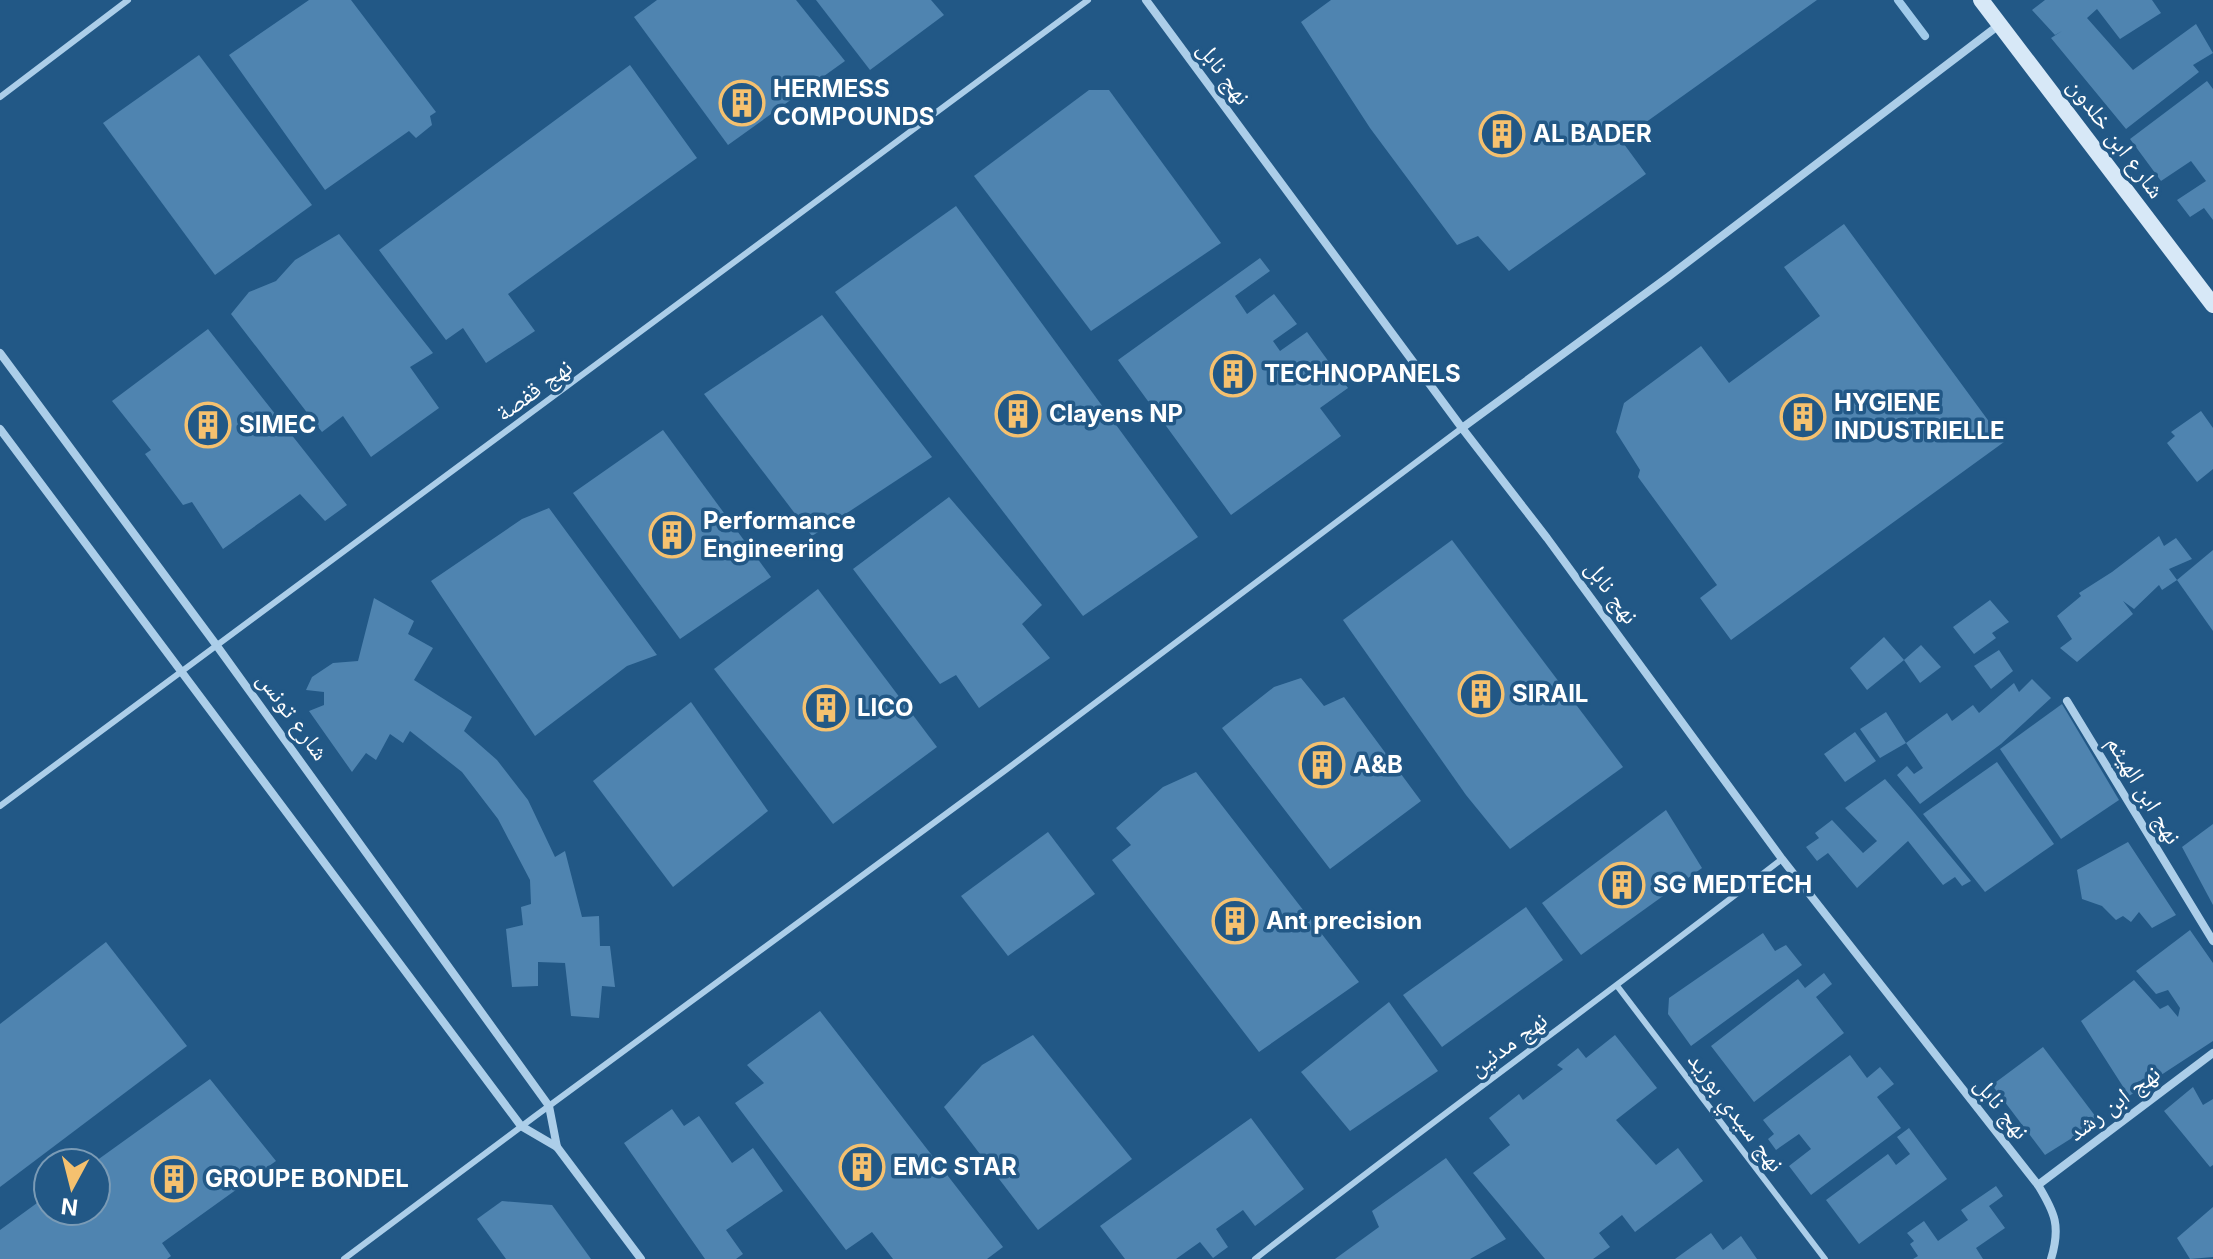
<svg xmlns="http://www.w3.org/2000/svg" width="2213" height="1259" viewBox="0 0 2213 1259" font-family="Inter,'Noto Naskh Arabic',sans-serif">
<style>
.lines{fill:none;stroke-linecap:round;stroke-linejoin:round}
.stream{stroke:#a0caea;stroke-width:8}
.building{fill:#4f84b0}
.lane{stroke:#accee9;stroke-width:6}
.street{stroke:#accee9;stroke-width:8}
.secondary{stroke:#d7e8f7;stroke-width:16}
.labels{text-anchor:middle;stroke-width:7;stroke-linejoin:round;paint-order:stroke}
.street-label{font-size:24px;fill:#fff;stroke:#225886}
.poi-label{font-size:24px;font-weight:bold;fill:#fff;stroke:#225886;text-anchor:start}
</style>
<rect width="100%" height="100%" fill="#225886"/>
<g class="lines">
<!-- stream -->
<path class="stream" d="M1898 0 1925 36"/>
</g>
<!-- building -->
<g class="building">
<path d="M309 0H351L436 112 430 116 432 125 416 138 409 131 325 190 229 55Z"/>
<path d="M657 0H796L845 61 728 145 634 17Z"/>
<path d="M816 0H931L944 15 870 70Z"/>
<path d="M1331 0H1817L1621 140 1646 174 1509 271 1478 236 1457 245 1370 128 1301 22Z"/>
<path d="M2045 0H2152L2161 13 2120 39 2097 9 2087 18 2133 70 2196 24 2213 53 2193 65 2199 72 2126 129 2051 38 2062 31 2055 35 2032 10Z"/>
<path d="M199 55 312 205 215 275 103 123Z"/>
<path d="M630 65 697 158 508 294 535 331 486 363 463 328 446 340 379 250Z"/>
<path d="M2207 81 2213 89V220L2204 208 2190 217 2177 200 2206 181 2191 161 2161 181 2130 139Z"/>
<path d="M1089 90H1109L1221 243 1091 331 974 176Z"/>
<path d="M956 206 1198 537 1083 616 835 292Z"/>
<path d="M1844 224 2004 442 1731 640 1700 598 1717 585 1638 477 1640 470 1616 432 1624 403 1701 346 1729 383 1820 316 1784 267Z"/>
<path d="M339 234 433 353 410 367 439 408 371 457 343 416 322 432 231 314 249 292 276 281 295 260Z"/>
<path d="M1260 258 1270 271 1235 296 1247 314 1274 294 1297 324 1273 341 1280 351 1307 332 1348 388 1320 408 1341 436 1231 515 1118 360Z"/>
<path d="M822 315 932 457 812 536 704 394Z"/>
<path d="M208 329 347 505 325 521 300 494 223 549 192 502 183 505 145 454 151 450 112 401Z"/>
<path d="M2201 411 2213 428V469L2197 482 2167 443 2175 436 2171 432Z"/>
<path d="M663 430 771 577 680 639 573 493Z"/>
<path d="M949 497 1042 605 1022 624 1050 658 979 708 956 675 940 684 853 569Z"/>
<path d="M549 508 657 655 627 666 535 736 431 581 522 519Z"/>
<path d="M2159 536 2164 546 2176 538 2192 559 2169 569 2177 580 2162 590 2159 585 2134 609 2123 601 2133 614 2077 662 2060 648 2072 639 2057 616 2081 596 2079 593 2112 572Z"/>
<path d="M1452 540 1623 767 1510 849 1466 795 1343 620Z"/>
<path d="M2213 550V631L2177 580Z"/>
<path d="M818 589 937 747 833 824 714 669Z"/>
<path d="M374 598 414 621 408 634 433 648 414 680 472 717 464 731 497 760 528 800 555 857 565 851 582 917 599 916 600 946H610L615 987 602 986 599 1018 571 1016 565 963 538 962V986L512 987 506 929 523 925 521 907 531 904 530 880 498 819 462 772 410 731 403 743 390 734 376 760 366 753 352 772 309 711 324 705V692L306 690 312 677 333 663 358 661Z"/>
<path d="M1990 600 2009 622 1992 633 1996 638 1974 654 1953 627Z"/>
<path d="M1884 637 1904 660 1867 690 1850 668Z"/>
<path d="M1921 645 1941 667 1920 683 1904 660Z"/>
<path d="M1999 650 2013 671 1991 689 1974 666Z"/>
<path d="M1301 678 1324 706 1344 697 1421 801 1330 869 1222 728 1274 687Z"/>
<path d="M2032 679 2051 698 2001 744 1920 804 1897 775 1907 766 1914 774 1923 768 1906 743 1880 758 1860 729 1886 712 1906 743 1947 713 1952 721 1973 705 1979 713 2014 683 2019 692Z"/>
<path d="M691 702 768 811 673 887 593 781Z"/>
<path d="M2062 704 2119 800 2061 839 2000 749Z"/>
<path d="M1855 732 1876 761 1845 782 1824 754Z"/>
<path d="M1997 762 2054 844 1985 892 1923 814Z"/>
<path d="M1196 772 1359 982 1259 1052 1112 860 1131 845 1116 828 1163 787Z"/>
<path d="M1885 779 1912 810 1971 881 1962 886 1955 877 1943 885 1908 841 1857 888 1828 853 1817 861 1806 847 1819 838 1815 833 1832 820 1863 853 1877 841 1845 808Z"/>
<path d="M1666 810 1702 868 1581 955 1542 903Z"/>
<path d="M2213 824V905L2182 847Z"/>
<path d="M1048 832 1095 894 1008 956 961 896Z"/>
<path d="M2128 842 2176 915 2152 928 2139 912 2131 922 2123 916 2116 920 2102 906 2082 899 2077 870Z"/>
<path d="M1526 907 1563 960 1442 1047 1403 995Z"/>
<path d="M2190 930 2213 963V1041L2129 1096 2081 1021 2134 980 2160 1009 2168 1005 2178 1017 2180 1008 2168 990 2156 994 2136 971Z"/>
<path d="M1763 933 1775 951 1786 945 1802 965 1691 1046 1668 1014 1669 998Z"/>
<path d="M106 942 187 1046 0 1187V1024Z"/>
<path d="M1824 973 1832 984 1816 997 1844 1033 1754 1102 1711 1046 1798 979 1805 988Z"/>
<path d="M1389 1002 1438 1071 1350 1131 1301 1072Z"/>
<path d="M820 1011 1003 1247 987 1259H893L872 1232 846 1250 735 1103 764 1083 747 1065Z"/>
<path d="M1033 1035 1132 1159 1038 1230 944 1107 982 1065Z"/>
<path d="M1615 1035 1657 1088 1616 1120 1656 1165 1678 1148 1703 1181 1635 1232 1622 1215 1599 1233 1610 1247 1593 1259H1545L1473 1173 1510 1145 1489 1118 1519 1094 1523 1100 1563 1069 1557 1065 1578 1048 1586 1058Z"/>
<path d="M2043 1047 2099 1121 2045 1155 1992 1085Z"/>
<path d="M1850 1055 1867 1078 1880 1067 1894 1084 1877 1097 1901 1128 1811 1195 1789 1166 1811 1149 1799 1134 1776 1150 1768 1139 1774 1134 1763 1120Z"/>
<path d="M210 1079 276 1161 162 1243 171 1256 167 1259H0V1230L48 1195V1211H96V1161Z"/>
<path d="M2193 1087 2203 1105 2213 1099V1165L2210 1167 2164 1111Z"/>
<path d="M672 1109 684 1126 699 1116 732 1163 753 1148 783 1191 726 1230 743 1254 736 1259H705L624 1143Z"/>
<path d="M1251 1118 1304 1189 1255 1226 1243 1210 1216 1229 1228 1247 1213 1258 1200 1242 1176 1259H1125L1100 1226Z"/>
<path d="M1909 1128 1947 1179 1859 1244 1826 1200 1888 1154 1896 1165 1910 1154 1897 1137Z"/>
<path d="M1446 1158 1506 1239 1470 1259H1335L1379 1227 1372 1211Z"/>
<path d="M1996 1186 2003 1196 1989 1206 2005 1228 1976 1248 1983 1259H1913L1918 1256 1910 1244 1914 1241 1907 1233 1924 1221 1938 1241 1968 1220 1961 1210Z"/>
<path d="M502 1201 552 1205 591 1259H506L477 1219Z"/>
<path d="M2213 1207V1257L2190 1259 2177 1238Z"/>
<path d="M1711 1233 1723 1250 1741 1236 1757 1259H1675Z"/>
</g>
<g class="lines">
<!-- lane -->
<g class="lane">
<path d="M0 97 128 0"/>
<path d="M0 806 1088 0"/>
<path d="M1618 987 1825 1259"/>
<path d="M344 1259 534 1117 1007 769 1462 428"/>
<path d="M1255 1259C1429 1123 1608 994 1782 859"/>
</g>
<!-- street -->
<g class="street">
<path d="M1146 0 1462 428 1547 538 1782 859 2038 1185C2055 1213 2061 1226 2051 1259"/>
<path d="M0 353 217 646 549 1106 557 1147"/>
<path d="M1462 428 1668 277 1999 25"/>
<path d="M0 429 521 1126 557 1147 641 1259"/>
<path d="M2067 701 2213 941"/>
<path d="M2038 1185 2213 1053"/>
</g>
<!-- secondary -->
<path class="secondary" d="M1981 0 2213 305"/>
</g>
<!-- icons -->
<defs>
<g id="building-ring" transform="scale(2.3)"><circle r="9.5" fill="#225886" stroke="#f5c16f" stroke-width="1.5"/><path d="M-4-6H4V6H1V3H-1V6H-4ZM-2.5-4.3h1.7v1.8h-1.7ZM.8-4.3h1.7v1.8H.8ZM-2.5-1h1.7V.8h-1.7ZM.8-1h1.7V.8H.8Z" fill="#f5c16f"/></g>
</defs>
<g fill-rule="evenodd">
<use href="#building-ring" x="742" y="103"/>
<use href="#building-ring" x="1502" y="134"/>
<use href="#building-ring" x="1233" y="374"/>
<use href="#building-ring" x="1018" y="414"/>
<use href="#building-ring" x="1803" y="417"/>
<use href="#building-ring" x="208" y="425"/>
<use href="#building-ring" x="672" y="535"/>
<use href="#building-ring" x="1481" y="694"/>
<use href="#building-ring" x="826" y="708"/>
<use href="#building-ring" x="1322" y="765"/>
<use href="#building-ring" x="1622" y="885"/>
<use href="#building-ring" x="1235" y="921"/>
<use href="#building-ring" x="862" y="1167"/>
<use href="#building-ring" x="174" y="1179"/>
</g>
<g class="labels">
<!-- street labels -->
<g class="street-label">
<text transform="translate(1224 73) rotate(54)" y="8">نهج نابل</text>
<text transform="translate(2116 138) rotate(53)" y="8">شارع ابن خلدون</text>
<text transform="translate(534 390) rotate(-36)" y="8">نهج قفصة</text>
<text transform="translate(1612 592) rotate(54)" y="8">نهج نابل</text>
<text transform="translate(293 716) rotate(54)" y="8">شارع تونس</text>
<text transform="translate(2144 790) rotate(59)" y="8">نهج ابن الهيثم</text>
<text transform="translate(1508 1044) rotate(-36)" y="8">نهج مدنين</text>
<text transform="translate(2114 1103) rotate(-37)" y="8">نهج ابن رشد</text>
<text transform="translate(2002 1108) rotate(52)" y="8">نهج نابل</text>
<text transform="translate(1736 1112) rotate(53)" y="8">نهج سيدي بوزيد</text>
</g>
<!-- poi labels -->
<g class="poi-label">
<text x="773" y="97">HERMESS<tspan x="773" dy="28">COMPOUNDS</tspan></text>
<text x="1533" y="142">AL BADER</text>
<text x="1264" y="382">TECHNOPANELS</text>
<text x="1834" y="411">HYGIENE<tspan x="1834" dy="28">INDUSTRIELLE</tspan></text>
<text x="1049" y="422">Clayens NP</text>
<text x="239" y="433">SIMEC</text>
<text x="703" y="529">Performance<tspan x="703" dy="28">Engineering</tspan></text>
<text x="1512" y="702">SIRAIL</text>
<text x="857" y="716">LICO</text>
<text x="1353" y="773">A&amp;B</text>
<text x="1653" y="893">SG MEDTECH</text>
<text x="1266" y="929">Ant precision</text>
<text x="893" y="1175">EMC STAR</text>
<text x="205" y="1187">GROUPE BONDEL</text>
</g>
</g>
<!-- north arrow -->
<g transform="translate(72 1187) rotate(187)"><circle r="38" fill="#225886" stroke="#7a9bb6" stroke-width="2"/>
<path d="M0-6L14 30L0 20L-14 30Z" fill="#f5c16f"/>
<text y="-12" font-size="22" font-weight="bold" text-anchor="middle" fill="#ffffff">N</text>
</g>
</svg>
